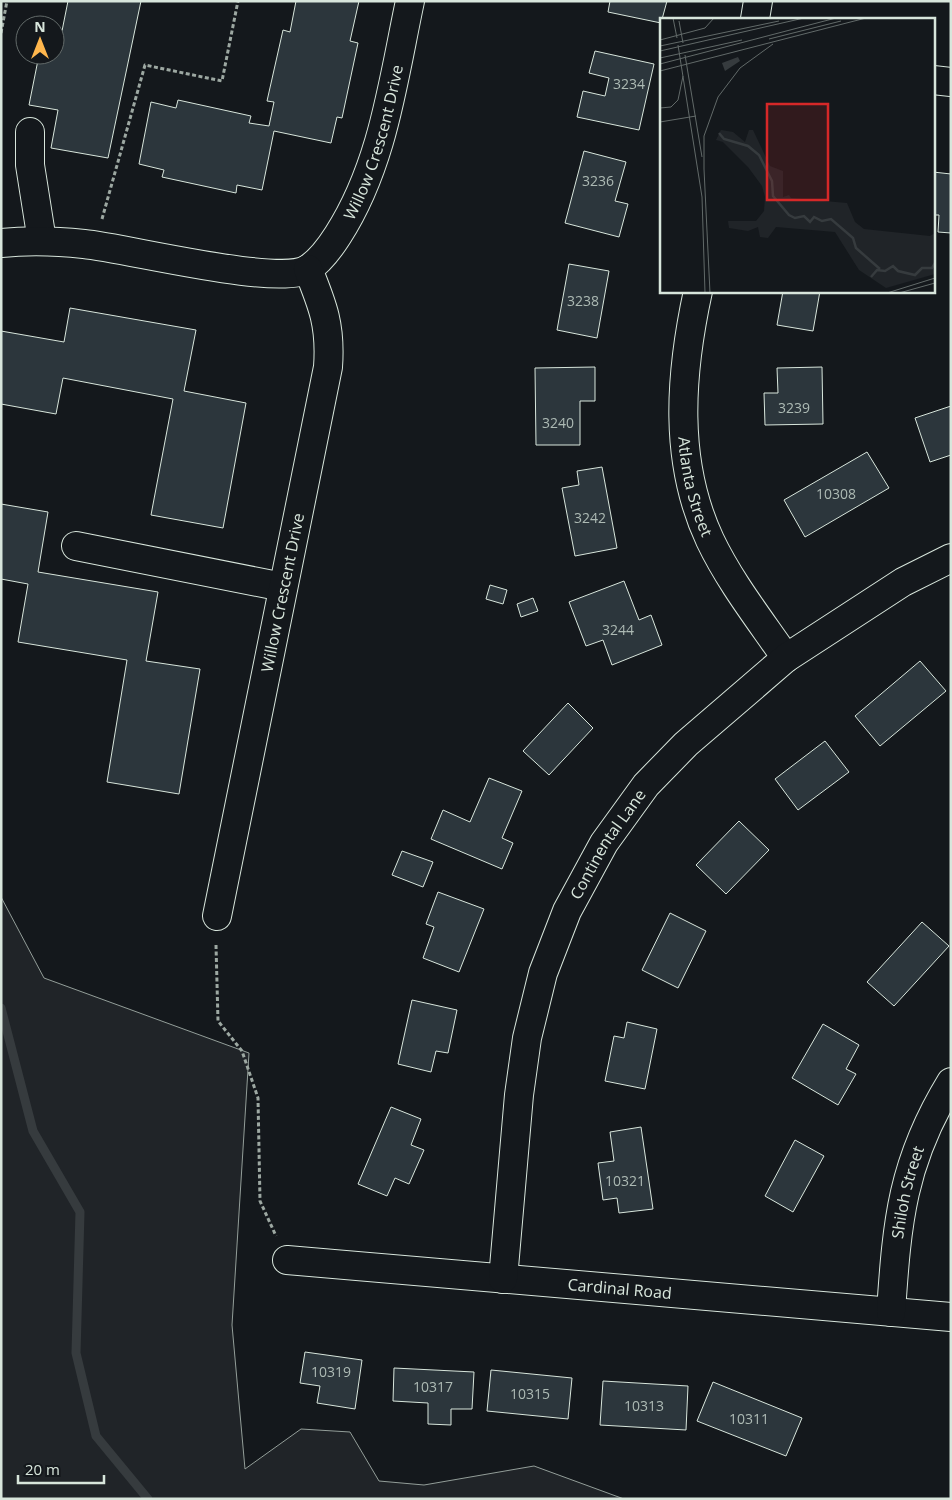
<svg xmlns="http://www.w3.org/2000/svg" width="952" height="1500" viewBox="0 0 952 1500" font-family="'Open Sans',sans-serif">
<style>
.green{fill:#202428;stroke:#939e99}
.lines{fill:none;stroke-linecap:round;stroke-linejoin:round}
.stream{stroke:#363b3e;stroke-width:9}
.building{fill:#2c363c;stroke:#d8e6dc}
.minor-casing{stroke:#d8e6dc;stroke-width:30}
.path{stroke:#9da8a2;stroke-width:3;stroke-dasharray:4 2.5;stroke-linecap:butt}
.minor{stroke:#14181c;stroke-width:28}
.labels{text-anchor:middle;stroke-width:4;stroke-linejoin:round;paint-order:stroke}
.number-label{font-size:14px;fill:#adbab4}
.street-label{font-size:16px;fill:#d8e6dc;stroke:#14181c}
.inset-river{fill:none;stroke:#363b3e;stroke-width:2.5}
.inset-road{fill:none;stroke:#626a69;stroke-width:1}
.view{fill:#d62828;fill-opacity:0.15;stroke:#d62828;stroke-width:2.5}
.inset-edge{fill:none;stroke:#d8e6dc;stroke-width:2.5}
</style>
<rect width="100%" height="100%" fill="#14181c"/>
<!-- green -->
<path class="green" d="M1 897 44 978 249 1053 232 1325 245 1469 301 1429 350 1432 379 1481 424 1485 534 1466 624 1499H1Z"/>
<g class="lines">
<!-- stream -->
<path class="stream" d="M1 1008 33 1131 80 1212 76 1353 96 1436 148 1499"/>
</g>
<!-- building -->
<g class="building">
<path d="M68 1H141L108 158 51 148 58 110 29 105 39 55H55V40L60 41Z"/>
<path d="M296 1H359L350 41 358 43 342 118 337 117 331 143 274 131 262 190 237 185 236 193 162 177 164 170 139 164 151 102 176 108 178 100 251 116 249 123 269 126 274 102 267 101 283 30 290 32Z"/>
<path d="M610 1H667L661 23 608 12Z"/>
<path d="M595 51 654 64 639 130 577 117 583 91 605 96 609 78 589 73Z"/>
<path d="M584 151 626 162 615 201 628 204 619 237 565 223Z"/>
<path d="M933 172 951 174V233L938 232 939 215H933Z"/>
<path d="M569 264 609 271 597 338 557 330Z"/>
<path d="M783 291H820L813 331 777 325Z"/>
<path d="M70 308 196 330 184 391 246 403 223 528 151 515 173 399 63 378 56 414 1 404V331L64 342Z"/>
<path d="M595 367V401H580V445H536L535 368Z"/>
<path d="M822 367 823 424 765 425 764 393H778L777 368Z"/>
<path d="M951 406V455L930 462 915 418Z"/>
<path d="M867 452 889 488 805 537 784 500Z"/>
<path d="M602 467 617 548 575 556 562 488 579 485 577 471Z"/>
<path d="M1 504 48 512 38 572 158 592 146 661 200 669 179 794 107 782 127 660 18 642 28 584 1 579Z"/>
<path d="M624 581 639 620 651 615 662 645 612 665 603 640 586 646 569 602Z"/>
<path d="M490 585 507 590 503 604 486 599Z"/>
<path d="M533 598 538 611 521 617 517 604Z"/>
<path d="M920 661 946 691 880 746 855 716Z"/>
<path d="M568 703 593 728 549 775 523 751Z"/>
<path d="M825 741 849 772 798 810 775 779Z"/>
<path d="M489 778 522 791 502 838 513 843 502 869 431 839 443 810 470 822Z"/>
<path d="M739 821 769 850 726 894 696 865Z"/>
<path d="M402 851 433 862 423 887 392 875Z"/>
<path d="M438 892 484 909 459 972 423 958 434 927 426 924Z"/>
<path d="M670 913 706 931 678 988 642 970Z"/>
<path d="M922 922 949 946 894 1006 867 982Z"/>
<path d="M412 1000 457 1010 448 1053 436 1051 431 1072 398 1064Z"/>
<path d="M627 1022 657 1029 645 1089 605 1081 614 1036 624 1038Z"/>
<path d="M823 1024 859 1045 846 1069 856 1074 838 1105 792 1078Z"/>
<path d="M391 1107 421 1119 411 1145 424 1150 409 1184 395 1178 387 1196 358 1184Z"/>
<path d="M641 1127 653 1209 619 1213 617 1198 603 1200 598 1163 614 1161 610 1132Z"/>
<path d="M795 1140 824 1156 793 1212 765 1196Z"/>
<path d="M305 1352 362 1360 355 1409 317 1403 320 1386 300 1383Z"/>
<path d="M394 1368 474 1372 472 1409H451V1425L428 1424V1403L393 1401Z"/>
<path d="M491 1370 572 1378 568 1419 487 1411Z"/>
<path d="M603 1381 688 1386 686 1430 600 1425Z"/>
<path d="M713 1382 802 1418 786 1456 697 1421Z"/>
</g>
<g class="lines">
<!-- minor casing -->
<g class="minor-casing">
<g id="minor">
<path d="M755 19 758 1"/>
<path d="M933 80 951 82"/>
<path d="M30 132V165L42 241"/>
<path id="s1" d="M1 243C29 240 57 241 84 244 126 248 279 287 308 269 320 261 331 246 338 235 383 165 393 81 410 1"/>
<path id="s2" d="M698 291C680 374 673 461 710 540 730 582 760 620 786 658"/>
<path d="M76 546 283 587"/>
<path id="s3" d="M217 916 328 367C331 326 323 306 308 269"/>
<path id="s4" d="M287 1260 951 1317"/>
<path id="s5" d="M503 1279 519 1095 527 1038 543 973 567 911 604 843 646 785 686 744 786 658 903 582 951 558"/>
<path id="s6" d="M891 1312C897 1221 902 1162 951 1082"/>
</g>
</g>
<!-- path -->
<g class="path">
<path d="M1 33 7 1"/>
<path d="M102 219 145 65 222 81 238 1"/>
<path d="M216 945 218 1021 242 1051 258 1098 260 1201 276 1236"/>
</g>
<!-- minor -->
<use href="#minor" class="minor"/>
</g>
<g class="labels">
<!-- number labels -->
<g class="number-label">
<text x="629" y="89">3234</text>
<text x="598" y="186">3236</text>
<text x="583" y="306">3238</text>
<text x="794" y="413">3239</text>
<text x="558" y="428">3240</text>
<text x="836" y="499">10308</text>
<text x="590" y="523">3242</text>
<text x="618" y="635">3244</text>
<text x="625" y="1186">10321</text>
<text x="331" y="1377">10319</text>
<text x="433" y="1392">10317</text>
<text x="530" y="1399">10315</text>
<text x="644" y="1411">10313</text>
<text x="749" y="1424">10311</text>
</g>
<!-- street labels -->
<g class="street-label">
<text dy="6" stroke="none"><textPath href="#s1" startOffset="456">Willow Crescent Drive</textPath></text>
<text dy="6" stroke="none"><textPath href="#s2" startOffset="198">Atlanta Street</textPath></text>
<text dy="6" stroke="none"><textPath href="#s3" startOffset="330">Willow Crescent Drive</textPath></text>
<text dy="6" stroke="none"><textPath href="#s5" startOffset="454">Continental Lane</textPath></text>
<text dy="6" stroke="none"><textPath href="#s6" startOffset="121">Shiloh Street</textPath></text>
<text dy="6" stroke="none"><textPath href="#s4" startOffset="334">Cardinal Road</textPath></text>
</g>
</g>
<!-- overview -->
<g transform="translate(660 18)">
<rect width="275" height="275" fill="#14181c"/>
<path d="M61 112 73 114 85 124 89 112H93L110 148 123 153V179L129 177 131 180 187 185 195 204 204 211 270 218 275 215V256L226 270 199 252 175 214 116 209 108 220 100 219 98 209 88 213 69 210 68 203H96L104 193 105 179 102 168 88 149 63 124 56 122Z" fill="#202428"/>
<path d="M78 39 80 43 65 53 62 45Z" fill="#363b3e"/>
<path class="inset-river" d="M59 115 64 121 88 128 99 137 112 163 113 178 129 197 135 200 144 198 150 204 154 199 162 203 171 201 193 220 196 230 220 251M211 259 217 252 225 253 233 248 238 253 255 257 262 250H272L275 245"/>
<path class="inset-road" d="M13 0 17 20M19 3 23 25M109 21 181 3M0 22 45 10 54 0M18 27 42 179 45 275M0 28 119 3M0 33 144 0M25 37 42 139M0 40 82 22M0 46 176 0M0 53 206 0M0 90 11 89 18 82 23 58M0 104 36 98M44 151 50 275M44 151V118L58 79 80 50 113 26M227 275 275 260M239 275 275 265"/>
<path class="view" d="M107 86H168V182H107Z"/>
<rect width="275" height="275" class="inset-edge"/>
</g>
<!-- border -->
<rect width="952" height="1500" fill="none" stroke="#d8e6dc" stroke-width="5"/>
<!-- north arrow -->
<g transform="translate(40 40)"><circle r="24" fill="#14181c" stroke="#626a69"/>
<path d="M0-4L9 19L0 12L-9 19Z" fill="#ffb74d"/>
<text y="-8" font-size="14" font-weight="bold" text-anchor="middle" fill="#d8e6dc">N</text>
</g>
<!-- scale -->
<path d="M18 1475v8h86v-8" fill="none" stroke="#d8e6dc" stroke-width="2.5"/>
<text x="25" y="1475" font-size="15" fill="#d8e6dc" stroke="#14181c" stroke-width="4" paint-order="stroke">20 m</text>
</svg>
